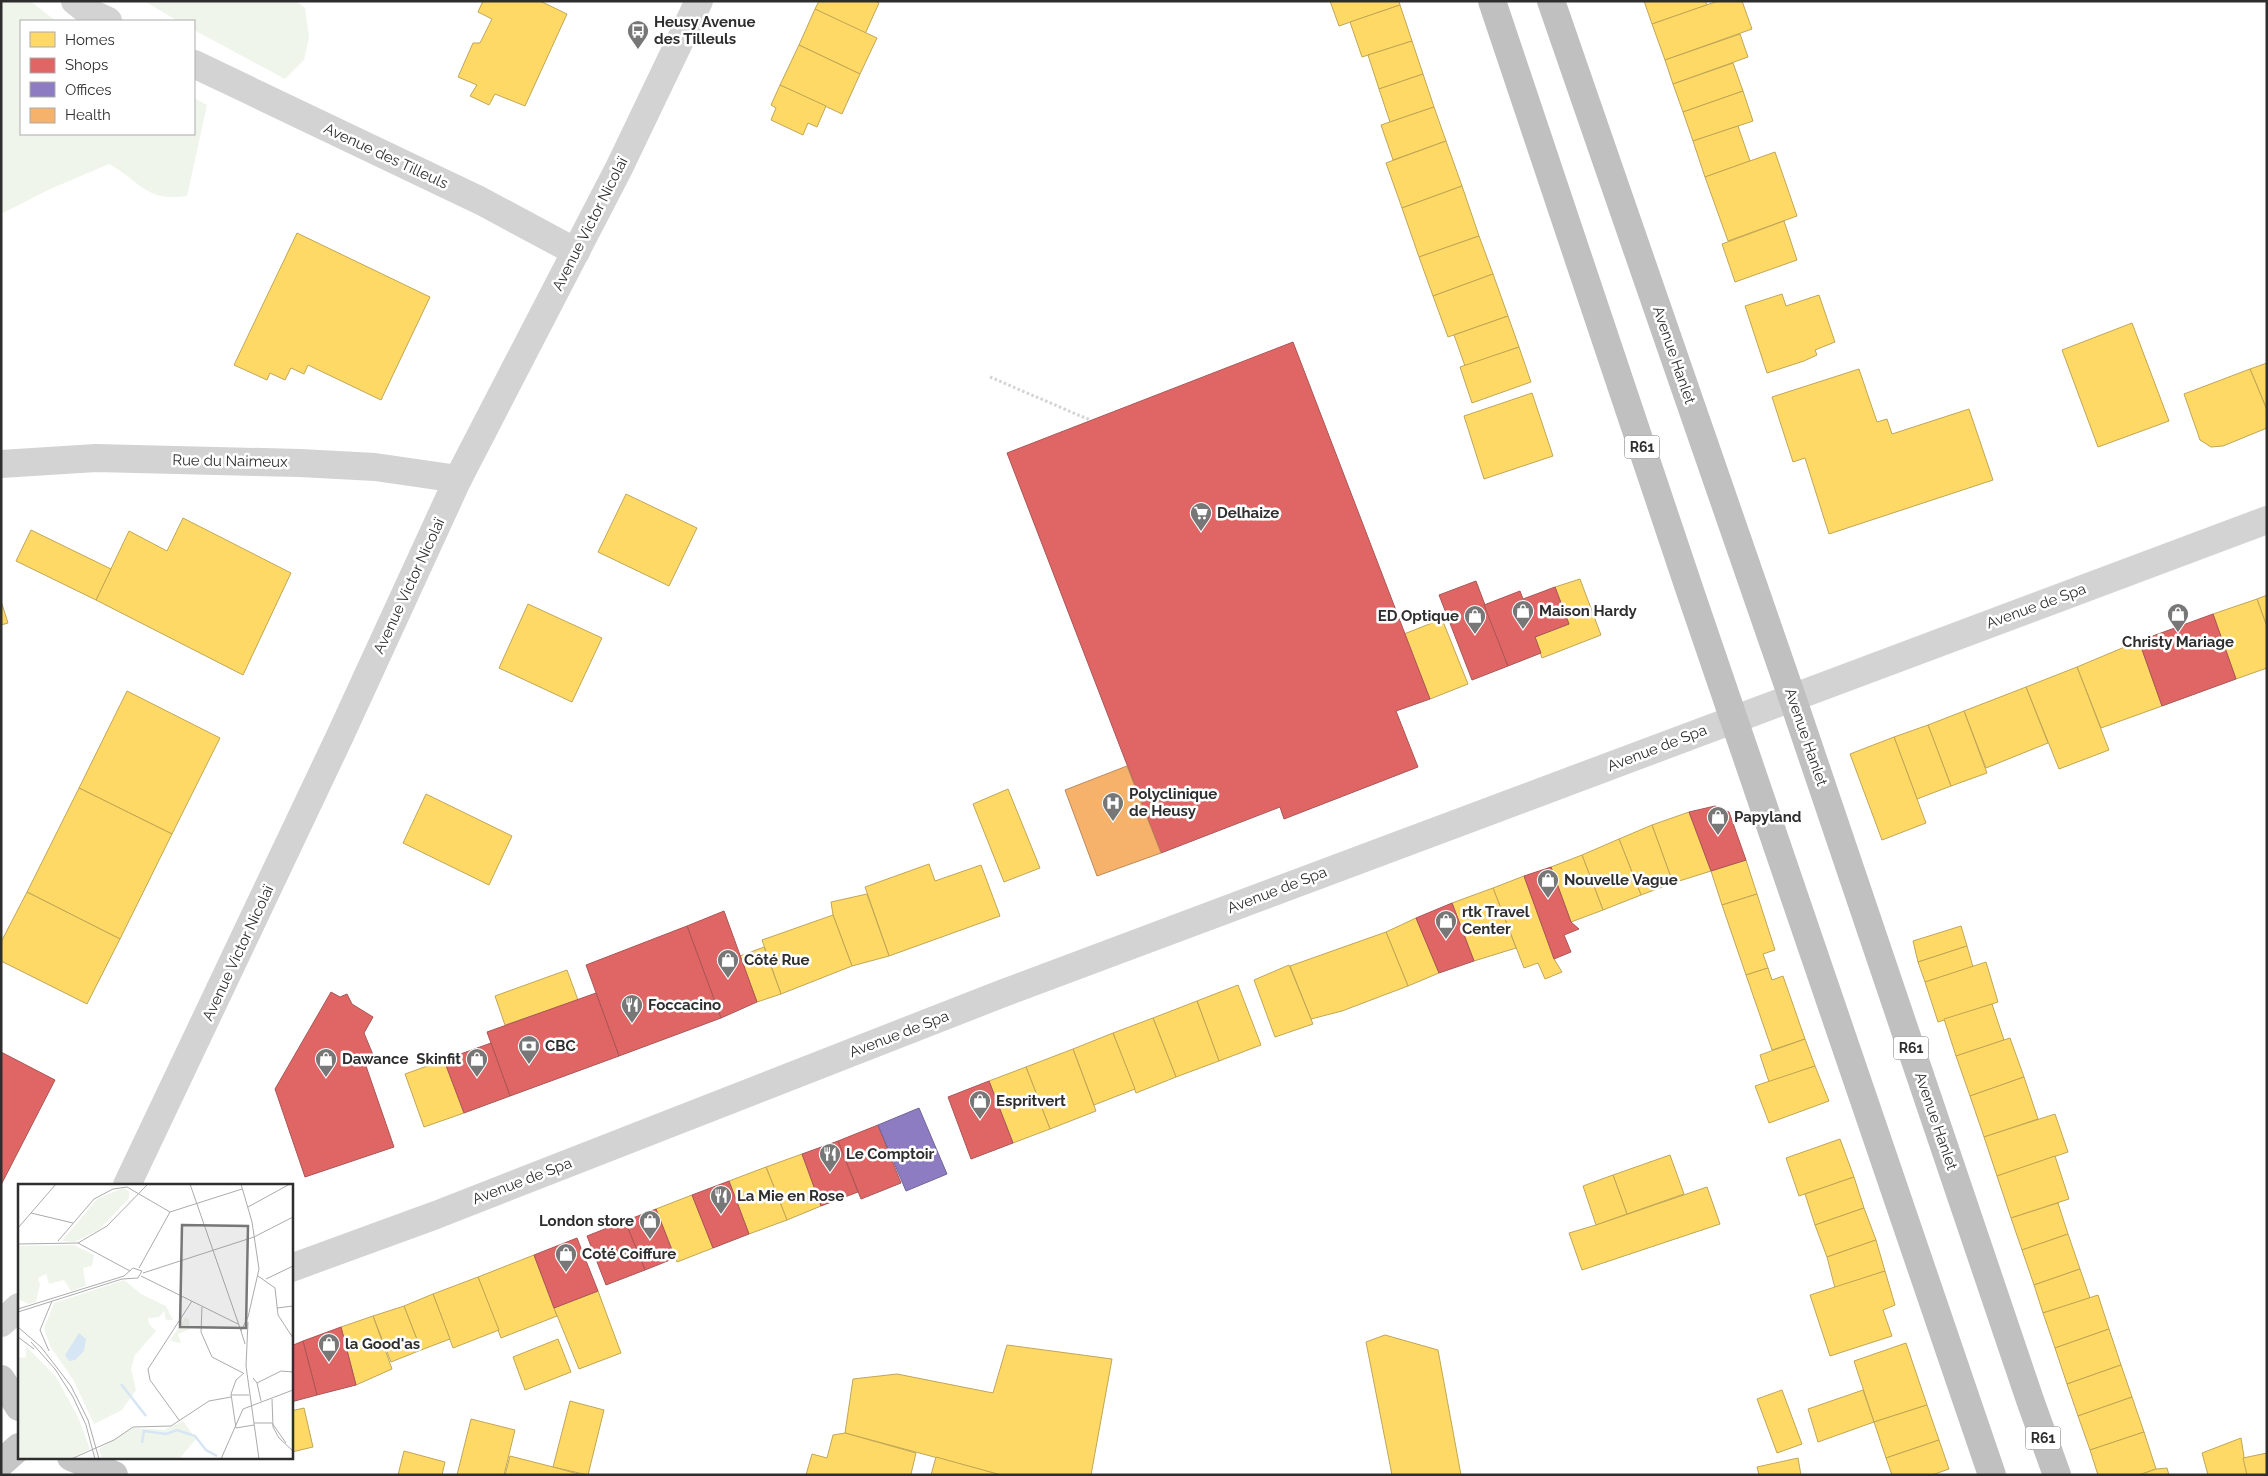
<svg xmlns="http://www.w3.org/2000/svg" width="2268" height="1476" viewBox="0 0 2268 1476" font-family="Raleway,sans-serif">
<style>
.green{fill:#f0f5eb}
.homes{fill:#ffd966;stroke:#c0a655}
.shops{fill:#e06666;stroke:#ab5555}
.offices{fill:#8e7cc3;stroke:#716596}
.health{fill:#f6b26b;stroke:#ba8a59}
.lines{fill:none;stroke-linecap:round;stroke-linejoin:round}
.path{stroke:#d3d3d3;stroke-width:3;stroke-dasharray:2.5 2.5;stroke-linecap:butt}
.minor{stroke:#d3d3d3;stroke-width:28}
.major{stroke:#c6c6c6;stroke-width:28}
.highway{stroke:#c0c0c0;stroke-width:28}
.labels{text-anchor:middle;stroke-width:5;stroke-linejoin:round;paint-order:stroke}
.shield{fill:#fff;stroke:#6d6d6d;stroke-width:1}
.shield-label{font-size:14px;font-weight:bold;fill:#2e2e2e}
.poi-label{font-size:15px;font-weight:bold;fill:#2e2e2e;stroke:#fff;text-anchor:start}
.street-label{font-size:15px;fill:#2e2e2e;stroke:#fff}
.inset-river{fill:none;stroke:#d6e6f4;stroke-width:2.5}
.inset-road{fill:none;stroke:#ababab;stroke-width:1}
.view{fill:#777;fill-opacity:0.15;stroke:#777;stroke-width:2.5}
.inset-edge{fill:none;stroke:#2e2e2e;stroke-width:2.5}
</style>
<rect width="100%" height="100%" fill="#fff"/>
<!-- green -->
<g class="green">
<path d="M1 1H30L56 21H21V134H194V98L207 105 187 196C145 202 142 182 109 164L48 190 1 214Z"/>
<path d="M144 1H296L305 8 309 37 304 60 285 79 194 30V21H178Z"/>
</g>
<!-- homes -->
<g class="homes">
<path d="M483 1H540L567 14 525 106 495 94 489 105 470 96 477 85 458 77 473 43H480L492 19 478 12Z"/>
<path d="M819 1H875L879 3 865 34 815 9Z"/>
<path d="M1330 1H1399L1400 5 1339 26Z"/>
<path d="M1644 1H1705L1707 5 1652 24Z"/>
<path d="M1718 1H1742L1752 29 1665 60 1652 24Z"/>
<path d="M1400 5 1412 41 1362 57 1350 22Z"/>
<path d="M815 9 877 38 860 74 799 45Z"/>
<path d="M1740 34 1748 57 1673 84 1665 60Z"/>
<path d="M1412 41 1423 74 1379 89 1368 55Z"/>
<path d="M799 45 860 74 842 114 780 85Z"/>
<path d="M1733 63 1743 91 1683 112 1673 84Z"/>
<path d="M1423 74 1434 107 1390 122 1379 89Z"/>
<path d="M780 85 826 106 817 127 808 123 803 135 771 120 776 108 771 105Z"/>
<path d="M1743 91 1753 121 1693 141 1683 112Z"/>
<path d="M1434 107 1446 141 1393 160 1381 125Z"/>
<path d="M1738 126 1750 161 1705 177 1693 141Z"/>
<path d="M1446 141 1462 186 1402 208 1386 163Z"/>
<path d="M1775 152 1797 216 1728 241 1705 177Z"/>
<path d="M1462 186 1479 236 1419 257 1402 208Z"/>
<path d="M1784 221 1797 260 1735 282 1722 244Z"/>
<path d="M297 233 430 297 381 400 308 365 304 374 291 368 285 380 270 373 267 380 234 365Z"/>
<path d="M1479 236 1493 274 1433 296 1419 257Z"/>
<path d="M1493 274 1508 316 1448 337 1433 296Z"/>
<path d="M1782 294 1786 306 1819 295 1835 342 1815 350 1817 355 1804 361 1767 373 1745 306Z"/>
<path d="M1508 316 1519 347 1465 366 1454 335Z"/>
<path d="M2132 323 2169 421 2098 447 2062 350Z"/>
<path d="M1519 347 1531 382 1472 403 1460 367Z"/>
<path d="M2267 363V410L2250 369Z"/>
<path d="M1859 369 1877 422 1887 419 1892 434 1969 409 1993 480 1829 534 1805 458 1793 462 1772 397Z"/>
<path d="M2250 369 2267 410V428L2223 446 2211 447 2200 440 2184 394Z"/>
<path d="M1532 393 1553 456 1484 479 1464 416Z"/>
<path d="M626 494 697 528 669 586 598 552Z"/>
<path d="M183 518 291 573 243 675 96 600 129 531 167 551Z"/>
<path d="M31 530 111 569 96 600 16 561Z"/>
<path d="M1580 579 1601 635 1542 658 1535 637 1569 624 1555 587Z"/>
<path d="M2267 595V627L2257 599Z"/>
<path d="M2257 599 2267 627V668L2236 679 2213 614Z"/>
<path d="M1 601 8 623 1 625Z"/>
<path d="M528 604 602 638 572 702 499 668Z"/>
<path d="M1442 619 1468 684 1430 699 1404 634Z"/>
<path d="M2139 641 2162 706 2101 728 2077 667Z"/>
<path d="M2077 667 2109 750 2059 769 2026 687Z"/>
<path d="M2026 687 2048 743 1986 768 1964 711Z"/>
<path d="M127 691 220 738 172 834 79 788Z"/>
<path d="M1964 711 1987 773 1951 786 1928 725Z"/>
<path d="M1928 725 1951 786 1917 799 1894 737Z"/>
<path d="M1894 737 1926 823 1882 840 1850 754Z"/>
<path d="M79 788 172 834 120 939 27 892Z"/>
<path d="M1008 789 1040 868 1004 882 973 804Z"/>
<path d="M426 794 512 836 489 885 403 843Z"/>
<path d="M1689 812 1711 871 1673 883 1652 825Z"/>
<path d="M1652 825 1673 883 1641 895 1619 839Z"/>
<path d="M1619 839 1641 895 1603 910 1582 855Z"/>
<path d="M1582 855 1603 910 1571 922 1551 867Z"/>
<path d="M1746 860 1757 894 1722 905 1711 871Z"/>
<path d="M929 864 935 881 981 865 1000 916 889 956 865 887Z"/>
<path d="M1524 876 1554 959 1562 972 1545 979 1538 963 1524 968 1493 888Z"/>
<path d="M1493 888 1516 948 1474 961 1452 903Z"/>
<path d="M27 892 120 939 87 1004 1 961V942Z"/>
<path d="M867 894 889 956 852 966 833 915 831 902Z"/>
<path d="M1757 894 1775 950 1763 954 1768 968 1746 975 1722 905Z"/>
<path d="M833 915 852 966 781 994 762 940Z"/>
<path d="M1416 918 1439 973 1408 986 1386 932Z"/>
<path d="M1961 926 1967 946 1918 962 1913 941Z"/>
<path d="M1386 932 1408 986 1342 1011 1311 1019 1290 966Z"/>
<path d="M1967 946 1973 967 1925 982 1918 962Z"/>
<path d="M764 947 781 994 757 1002 740 956Z"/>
<path d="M1986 962 1998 1002 1938 1022 1925 982Z"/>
<path d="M1289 965 1313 1024 1275 1037 1254 980Z"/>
<path d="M1768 968 1772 980 1783 976 1805 1039 1772 1050 1746 975Z"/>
<path d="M567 970 578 1000 505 1025 495 996Z"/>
<path d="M1238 985 1261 1045 1219 1061 1197 1001Z"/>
<path d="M1197 1001 1219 1061 1176 1077 1153 1018Z"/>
<path d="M1992 1004 2004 1040 1956 1056 1944 1019Z"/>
<path d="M1153 1018 1176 1077 1136 1093 1113 1033Z"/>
<path d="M1113 1033 1135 1089 1094 1105 1073 1049Z"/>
<path d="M2010 1038 2024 1077 1970 1096 1956 1056Z"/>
<path d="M1805 1039 1815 1066 1769 1082 1760 1055Z"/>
<path d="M1073 1049 1096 1111 1050 1129 1026 1067Z"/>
<path d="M444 1060 464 1113 424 1127 405 1074Z"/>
<path d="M1815 1066 1829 1101 1769 1123 1755 1086Z"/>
<path d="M1026 1067 1050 1129 1013 1143 989 1081Z"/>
<path d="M2024 1077 2038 1119 1984 1137 1970 1096Z"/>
<path d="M2055 1114 2068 1152 1997 1176 1984 1137Z"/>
<path d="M1840 1139 1854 1177 1799 1196 1786 1158Z"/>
<path d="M802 1154 821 1206 787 1220 766 1167Z"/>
<path d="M1670 1155 1684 1194 1627 1214 1613 1175Z"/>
<path d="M2055 1156 2069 1199 2011 1218 1997 1176Z"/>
<path d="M766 1167 787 1220 749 1234 729 1181Z"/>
<path d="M1613 1175 1627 1214 1596 1225 1583 1186Z"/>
<path d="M1854 1177 1864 1208 1815 1225 1805 1194Z"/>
<path d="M1707 1187 1720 1224 1582 1270 1569 1233 1596 1225Z"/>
<path d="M692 1195 713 1248 677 1262 656 1209Z"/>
<path d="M2058 1203 2068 1234 2022 1250 2011 1218Z"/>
<path d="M1864 1208 1876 1240 1827 1257 1815 1225Z"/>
<path d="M2068 1234 2080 1269 2034 1285 2022 1250Z"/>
<path d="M1876 1240 1885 1271 1835 1288 1827 1257Z"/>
<path d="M534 1255 557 1316 501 1338 478 1277Z"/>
<path d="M2080 1269 2090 1298 2043 1313 2034 1285Z"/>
<path d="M1885 1271 1895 1305 1883 1310 1892 1336 1830 1356 1810 1295Z"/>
<path d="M478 1277 499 1330 453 1348 433 1294Z"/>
<path d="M598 1291 621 1353 579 1369 554 1308Z"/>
<path d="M433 1294 450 1339 421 1350 404 1306Z"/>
<path d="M2098 1295 2109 1329 2055 1348 2043 1313Z"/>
<path d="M404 1306 421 1350 391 1362 373 1316Z"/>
<path d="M373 1316 392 1369 356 1385 341 1327Z"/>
<path d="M2109 1329 2121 1365 2067 1384 2055 1348Z"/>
<path d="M1385 1335 1438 1350 1461 1475H1392L1366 1342Z"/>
<path d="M558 1339 571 1372 525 1390 513 1357Z"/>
<path d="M1906 1343 1927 1405 1874 1422 1854 1361Z"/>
<path d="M1007 1345 1112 1359 1091 1475H1001L845 1433 853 1379 897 1374 993 1393Z"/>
<path d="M2121 1365 2132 1397 2078 1416 2067 1384Z"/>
<path d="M1782 1390 1802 1444 1777 1453 1757 1399Z"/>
<path d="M1863 1390 1874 1422 1818 1442 1808 1409Z"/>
<path d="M2132 1397 2144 1432 2090 1450 2078 1416Z"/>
<path d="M570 1401 604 1410 588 1475 553 1467Z"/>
<path d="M1927 1405 1939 1440 1886 1458 1874 1422Z"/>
<path d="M304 1408 313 1447 292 1452 291 1411Z"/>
<path d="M471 1419 515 1430 504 1475H457Z"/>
<path d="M2144 1432 2156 1469 2139 1475H2098L2090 1450Z"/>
<path d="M845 1433 916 1453 911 1474 913 1475H806L812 1454 827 1458 833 1435Z"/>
<path d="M2241 1438 2247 1475H2208L2202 1453Z"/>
<path d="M1939 1440 1949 1469 1932 1475H1892L1886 1458Z"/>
<path d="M404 1451 445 1462 442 1475H398Z"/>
<path d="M2267 1453V1475H2247L2243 1458Z"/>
<path d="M510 1456 553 1467 582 1475H505Z"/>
<path d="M936 1457 1001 1475H931Z"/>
<path d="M1798 1458 1801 1475H1759L1757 1467Z"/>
<path d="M2167 1468 2169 1475H2139L2156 1469Z"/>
</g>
<!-- shops -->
<g class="shops">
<path d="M1293 342 1430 699 1396 711 1418 767 1284 819 1280 807 1161 853 1007 453Z"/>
<path d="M1476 581 1508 666 1472 680 1439 595Z"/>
<path d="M1555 587 1569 624 1535 637 1541 653 1508 666 1484 605 1520 591 1523 599Z"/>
<path d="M2213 614 2236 679 2162 706 2139 641Z"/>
<path d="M1715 806 1729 812 1746 860 1711 871 1689 812Z"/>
<path d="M1551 867 1571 922 1579 929 1564 935 1571 952 1554 959 1524 876Z"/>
<path d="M1452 903 1474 961 1439 973 1416 918Z"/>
<path d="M724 911 757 1002 721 1018 687 926Z"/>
<path d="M687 926 721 1018 619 1056 586 965Z"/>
<path d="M331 992 340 997 347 994 352 1004 373 1017 364 1033 376 1062 366 1066 394 1147 305 1177 275 1089Z"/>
<path d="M596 993 619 1056 510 1096 487 1032Z"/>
<path d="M491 1043 510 1096 464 1113 444 1060Z"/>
<path d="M1 1052 55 1080 1 1185Z"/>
<path d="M989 1081 1013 1143 971 1159 948 1097Z"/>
<path d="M878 1125 901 1183 861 1199 838 1141Z"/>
<path d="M838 1141 858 1192 821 1206 802 1154Z"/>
<path d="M729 1181 749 1234 713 1248 692 1195Z"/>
<path d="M656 1209 675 1258 645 1270 625 1221Z"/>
<path d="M625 1221 645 1270 606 1285 587 1236Z"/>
<path d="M577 1238 598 1291 554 1308 534 1255Z"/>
<path d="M341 1327 356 1385 317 1395 303 1341Z"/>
<path d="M303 1341 317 1395 291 1402V1346Z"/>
</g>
<!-- offices -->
<path class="offices" d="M919 1108 947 1174 906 1191 878 1125Z"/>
<!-- health -->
<path class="health" d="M1127 766 1161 853 1097 876 1065 790Z"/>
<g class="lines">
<!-- path -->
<path class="path" d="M990 377 1090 420"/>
<!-- minor -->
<g class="minor">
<path d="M75 1 89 12 108 21"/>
<path d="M194 64 481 201 576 252"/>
<path d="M1 464 96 458 300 463 375 467 458 479"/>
<path d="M127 1185 339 738 458 479 619 168 699 1"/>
<path d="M291 1268 436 1215 1001 994 2267 520"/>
<path d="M1 1323 19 1307"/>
</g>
<!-- major -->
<g class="major">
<path d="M1 1379 19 1407"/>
<path d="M71 1457 114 1475"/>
<path d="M1 1463 19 1447"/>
</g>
<!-- highway -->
<g class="highway">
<path d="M1492 1 1690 591 1992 1475"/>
<path d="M1551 1 1792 697 2030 1400 2057 1475"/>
</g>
</g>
<!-- icons -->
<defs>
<g id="bus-pin" transform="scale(1.125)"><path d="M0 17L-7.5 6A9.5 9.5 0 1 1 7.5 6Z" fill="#777" stroke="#fff"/><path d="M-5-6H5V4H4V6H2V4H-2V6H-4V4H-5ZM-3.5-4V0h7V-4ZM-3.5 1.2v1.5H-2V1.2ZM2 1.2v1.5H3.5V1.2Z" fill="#fff"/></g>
<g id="supermarket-pin" transform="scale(1.125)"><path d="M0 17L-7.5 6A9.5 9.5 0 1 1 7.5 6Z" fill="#777" stroke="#fff"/><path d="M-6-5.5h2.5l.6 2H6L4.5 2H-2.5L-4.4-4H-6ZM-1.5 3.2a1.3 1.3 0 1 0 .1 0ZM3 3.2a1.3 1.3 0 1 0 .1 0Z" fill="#fff"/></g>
<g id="shop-pin" transform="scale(1.125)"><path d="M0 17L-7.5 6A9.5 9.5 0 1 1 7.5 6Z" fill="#777" stroke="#fff"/><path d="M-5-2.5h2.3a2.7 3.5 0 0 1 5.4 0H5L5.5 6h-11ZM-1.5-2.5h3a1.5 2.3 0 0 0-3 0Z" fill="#fff"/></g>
<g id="hospital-pin" transform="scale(1.125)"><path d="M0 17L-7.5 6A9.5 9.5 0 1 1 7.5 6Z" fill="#777" stroke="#fff"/><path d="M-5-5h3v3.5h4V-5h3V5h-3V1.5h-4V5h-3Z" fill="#fff"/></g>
<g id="restaurant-pin" transform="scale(1.125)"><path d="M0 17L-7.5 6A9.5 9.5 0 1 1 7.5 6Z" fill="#777" stroke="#fff"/><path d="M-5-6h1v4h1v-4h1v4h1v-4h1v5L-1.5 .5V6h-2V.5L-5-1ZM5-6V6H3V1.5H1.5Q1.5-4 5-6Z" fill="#fff"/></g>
<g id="bank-pin" transform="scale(1.125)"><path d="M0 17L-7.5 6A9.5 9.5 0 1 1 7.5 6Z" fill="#777" stroke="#fff"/><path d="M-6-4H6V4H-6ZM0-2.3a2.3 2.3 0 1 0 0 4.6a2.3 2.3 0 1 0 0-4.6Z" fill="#fff"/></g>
</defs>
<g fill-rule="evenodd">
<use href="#bus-pin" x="638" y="31"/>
<use href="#supermarket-pin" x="1201" y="513"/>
<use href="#shop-pin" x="1523" y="611"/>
<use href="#shop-pin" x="2178" y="614"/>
<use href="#shop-pin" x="1475" y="616"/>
<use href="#hospital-pin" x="1113" y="803"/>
<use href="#shop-pin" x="1718" y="817"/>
<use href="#shop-pin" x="1548" y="880"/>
<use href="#shop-pin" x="1446" y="921"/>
<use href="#shop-pin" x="728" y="960"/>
<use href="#restaurant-pin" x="632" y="1005"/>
<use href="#bank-pin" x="529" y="1046"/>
<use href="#shop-pin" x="326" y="1059"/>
<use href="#shop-pin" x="477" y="1059"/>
<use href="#shop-pin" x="980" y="1101"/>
<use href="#restaurant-pin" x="830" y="1154"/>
<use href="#restaurant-pin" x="721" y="1196"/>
<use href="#shop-pin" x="650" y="1221"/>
<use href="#shop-pin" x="566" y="1254"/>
<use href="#shop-pin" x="329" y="1344"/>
</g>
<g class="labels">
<!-- shield labels -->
<g class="shield">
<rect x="1624.5" y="435.5" width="35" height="23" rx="4"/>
<rect x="1893.5" y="1036.5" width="35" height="23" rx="4"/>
<rect x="2025.5" y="1426.5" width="35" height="23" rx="4"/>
</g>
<g class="shield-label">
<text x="1642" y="452">R61</text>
<text x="1911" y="1053">R61</text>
<text x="2043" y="1443">R61</text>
</g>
<!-- poi labels -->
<g class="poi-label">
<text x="654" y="27">Heusy Avenue<tspan x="654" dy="17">des Tilleuls</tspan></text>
<text x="1217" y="518">Delhaize</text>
<text x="1539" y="616">Maison Hardy</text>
<text x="1459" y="621" text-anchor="end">ED Optique</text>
<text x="2178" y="647" text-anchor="middle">Christy Mariage</text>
<text x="1129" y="799">Polyclinique<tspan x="1129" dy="17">de Heusy</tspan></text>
<text x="1734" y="822">Papyland</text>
<text x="1564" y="885">Nouvelle Vague</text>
<text x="1462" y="917">rtk Travel<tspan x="1462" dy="17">Center</tspan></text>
<text x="744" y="965">Côté Rue</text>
<text x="648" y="1010">Foccacino</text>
<text x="545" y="1051">CBC</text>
<text x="342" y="1064">Dawance</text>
<text x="461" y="1064" text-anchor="end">Skinfit</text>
<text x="996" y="1106">Espritvert</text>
<text x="846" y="1159">Le Comptoir</text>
<text x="737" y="1201">La Mie en Rose</text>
<text x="634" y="1226" text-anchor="end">London store</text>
<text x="582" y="1259">Coté Coiffure</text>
<text x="345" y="1349">la Good'as</text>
</g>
<!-- street labels -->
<g class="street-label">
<text transform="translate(386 156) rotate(25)" y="5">Avenue des Tilleuls</text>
<text transform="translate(590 224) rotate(-63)" y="5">Avenue Victor Nicolaï</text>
<text transform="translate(1674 355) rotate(71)" y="5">Avenue Hanlet</text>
<text transform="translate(230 461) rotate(1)" y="5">Rue du Naimeux</text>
<text transform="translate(409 586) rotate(-65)" y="5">Avenue Victor Nicolaï</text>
<text transform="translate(2036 606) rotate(-20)" y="5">Avenue de Spa</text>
<text transform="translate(1806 737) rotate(71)" y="5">Avenue Hanlet</text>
<text transform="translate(1657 748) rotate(-21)" y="5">Avenue de Spa</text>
<text transform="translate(1277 890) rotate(-21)" y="5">Avenue de Spa</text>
<text transform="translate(238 953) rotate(-65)" y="5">Avenue Victor Nicolaï</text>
<text transform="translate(899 1034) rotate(-21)" y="5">Avenue de Spa</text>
<text transform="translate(1936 1121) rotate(71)" y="5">Avenue Hanlet</text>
<text transform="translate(522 1181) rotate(-21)" y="5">Avenue de Spa</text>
</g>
</g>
<!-- overview -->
<g transform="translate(18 1184)">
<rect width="275" height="275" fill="#fff"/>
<path d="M105 4 111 7V14L82 45 57 58 44 57 79 15ZM56 61 76 71 74 82 65 84 68 102 53 107 46 96 31 100 28 90 20 94 22 101 18 118 11 120 0 115V62ZM106 96 123 110 148 122 155 136H148L146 127 141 133 130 134 131 140 138 147 117 171 113 185 118 206 104 226 76 240 56 197 32 162 26 144 36 119ZM167 134 171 135 172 145 160 150 163 159 152 157ZM8 162 38 193 60 233 72 265 51 275H0V174L8 173ZM165 237 178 255 161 275H84L81 265 114 244 146 246Z" fill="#f0f5eb"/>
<path d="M61 149 68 155 66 167 57 176 51 177 47 171Z" fill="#d6e6f4"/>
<path class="inset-river" d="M103 200 128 232M124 259 126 247 148 250 159 246 177 252 188 266 199 272"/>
<path class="inset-road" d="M172 0 223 147M223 0 234 38 241 85 230 133 223 147 227 160M230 23 272 0M152 28 224 5M13 29 55 39M0 44 38 0M40 57 76 15 95 5 109 3 152 28M60 59 112 87M0 60 60 59 89 42 130 0M121 84 152 28M125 89 236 53 275 33M123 92 220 140M240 92 257 104 260 131 275 154M248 95 275 82M184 123 183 148 194 173 225 189M259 124 275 122M0 125 106 92 115 84 124 87 120 94 104 95 0 128M230 138 228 182 241 275M0 143 23 163 53 202 70 236 81 275M0 153 16 165M13 158 37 185 55 213 68 241 77 275M31 167 22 146 34 117M235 194 239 199 243 217M239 199 263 187 275 188M213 211H231M254 215 255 243 261 254 275 267M161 236 132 196 130 185 174 117M236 239H254M254 239 268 259M218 244 213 210 218 196 226 189M218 244 236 241M53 275 96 256 115 243 153 242 191 217 213 213M203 275 225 225 275 206"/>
<path class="view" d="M164 41 230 42 228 144 162 143Z"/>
<rect width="275" height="275" class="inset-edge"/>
</g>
<!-- border -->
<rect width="2268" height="1476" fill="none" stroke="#2e2e2e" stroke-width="5"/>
<!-- legend -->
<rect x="20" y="20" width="175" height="115" fill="#ffffff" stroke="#ababab"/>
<rect x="30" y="32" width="25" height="15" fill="#ffd966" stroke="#ababab"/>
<text x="65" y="45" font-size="15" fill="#2e2e2e">Homes</text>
<rect x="30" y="58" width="25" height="15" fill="#e06666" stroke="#ababab"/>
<text x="65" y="70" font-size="15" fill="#2e2e2e">Shops</text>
<rect x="30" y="82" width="25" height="15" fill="#8e7cc3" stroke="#ababab"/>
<text x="65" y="95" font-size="15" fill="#2e2e2e">Offices</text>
<rect x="30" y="108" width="25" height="15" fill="#f6b26b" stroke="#ababab"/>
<text x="65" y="120" font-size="15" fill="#2e2e2e">Health</text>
</svg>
